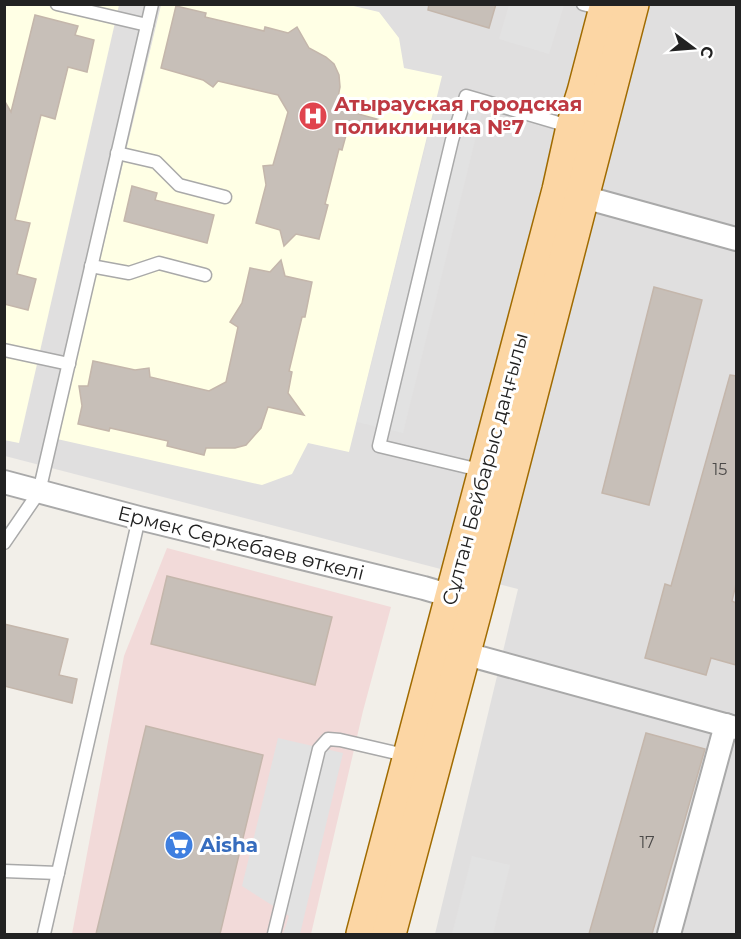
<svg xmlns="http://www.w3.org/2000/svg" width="741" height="939" viewBox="0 0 741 939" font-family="Montserrat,sans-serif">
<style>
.residential{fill:#e0dfdf}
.commercial{fill:#f2dad9}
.education{fill:#ffffe5}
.parking{fill:#e2e2e2}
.building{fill:#c7bfb8;stroke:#c4b6ab;stroke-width:1.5}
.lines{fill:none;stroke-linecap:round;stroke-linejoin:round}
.service-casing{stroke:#a9a9a9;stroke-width:15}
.minor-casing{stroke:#a9a9a9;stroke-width:26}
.primary-casing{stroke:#a06b00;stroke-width:36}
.service{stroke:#fff;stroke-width:12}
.minor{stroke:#fff;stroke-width:22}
.primary{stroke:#fcd6a4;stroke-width:33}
.labels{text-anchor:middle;stroke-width:6;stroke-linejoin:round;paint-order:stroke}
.number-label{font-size:16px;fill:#4b4948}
.health-label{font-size:20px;font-weight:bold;fill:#be3a42;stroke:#fff;text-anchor:start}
.street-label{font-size:20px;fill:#222;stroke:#fff}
.shop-label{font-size:20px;font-weight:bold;fill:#366cbe;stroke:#fff;text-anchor:start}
</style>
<rect width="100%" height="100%" fill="#f2efe9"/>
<!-- residential -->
<path class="residential" d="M4 5H736V934H435L518 589 5 456Z"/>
<!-- commercial -->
<path class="commercial" d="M167 548 391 607 363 711 311 934H72L124 656Z"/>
<!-- education -->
<g class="education">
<path d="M345 4 379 12 399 38 404 68 442 76 349 452 308 443 292 474 262 485 57 439 161 5Z"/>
<path d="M4 5H119L19 443 4 440Z"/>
</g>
<!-- parking -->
<g class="parking">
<path d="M509 5H564L549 54 499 39Z"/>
<path d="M437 101 482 112 403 433 357 422Z"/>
<path d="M278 738 343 753 300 934H283L289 916 242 886Z"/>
<path d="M472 856 510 865 493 934H452Z"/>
</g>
<!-- building -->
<g class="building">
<path d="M429 4H496L489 28 428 10Z"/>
<path d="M176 6 206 13 205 17 264 31 265 27 288 33 297 27 309 48 326 57 334 64 339 75 340 87 336 108 377 119 348 128 342 150 339 149 325 204 328 205 319 239 296 234 284 246 280 230 256 223 266 185 263 166 273 165 288 112 278 95 218 81 213 87 203 80 161 68Z"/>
<path d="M35 15 78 26 75 35 94 40 87 72 68 67 55 119 41 115 15 220 30 223 17 274 36 279 28 310 4 304V100L11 112Z"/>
<path d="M132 186 157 193 155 200 214 215 207 243 124 221Z"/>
<path d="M281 260 285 276 312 282 305 317H302L289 371 292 372 288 393 304 415 268 407 261 428 246 445 235 448H206L204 455 167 446 168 441 110 428 109 431 78 424 82 406 79 386H88L93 361 135 370 149 368 150 377 209 391 226 382 238 327 230 322 242 303 250 268 270 272Z"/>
<path d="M654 287 702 300 649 505 602 493Z"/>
<path d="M730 375 736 376V584L732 601 736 603V665L711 658 706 675 645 658 665 584 671 586Z"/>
<path d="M167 576 332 617 315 685 151 644Z"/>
<path d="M4 624 68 639 59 675 77 679 72 703 4 686Z"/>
<path d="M146 726 263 755 220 934H96Z"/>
<path d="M646 733 705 749 652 934H589Z"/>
</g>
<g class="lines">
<!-- service casing -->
<g class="service-casing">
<g id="service">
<path d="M57 4 147 25"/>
<path d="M583 4 605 10"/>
<path d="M117 153 156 162 179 185 225 197"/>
<path d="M91 266 129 273 159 263 205 275"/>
<path d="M4 350 69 364"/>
<path d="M484 471 379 446 452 140 466 96 572 127"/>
<path d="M4 543 39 492 152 4"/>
<path d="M4 871 58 873"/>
<path d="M44 934 139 518"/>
<path d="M274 934 319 749 328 739 340 740 409 756"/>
</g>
</g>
<!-- minor casing -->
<g class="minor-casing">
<g id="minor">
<path d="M569 193 736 239"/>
<path d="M4 482 139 518 424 588 465 600"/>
<path d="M452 650 736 728"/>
<path d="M669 934 726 725"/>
</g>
</g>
<!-- primary casing -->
<g class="primary-casing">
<g id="primary">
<path d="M363 934 559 190 573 127 584 92 607 4"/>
<path d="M389 934 477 603 632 4"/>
</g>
</g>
<!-- service -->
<use href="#service" class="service"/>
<!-- minor -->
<use href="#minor" class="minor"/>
<!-- primary -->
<use href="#primary" class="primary"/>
</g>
<!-- icons -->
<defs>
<g id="hospital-disc" transform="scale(1.5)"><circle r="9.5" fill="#e0444e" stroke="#fff"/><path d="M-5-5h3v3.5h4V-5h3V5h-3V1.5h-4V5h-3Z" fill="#fff"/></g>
<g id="supermarket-disc" transform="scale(1.5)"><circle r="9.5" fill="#3f7fe0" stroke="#fff"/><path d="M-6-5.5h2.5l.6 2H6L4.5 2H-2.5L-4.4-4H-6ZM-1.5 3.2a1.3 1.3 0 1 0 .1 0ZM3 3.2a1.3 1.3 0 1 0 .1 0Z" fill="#fff"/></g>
</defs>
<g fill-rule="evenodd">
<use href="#hospital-disc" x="313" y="116"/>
<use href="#supermarket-disc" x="179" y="845"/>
</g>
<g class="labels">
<!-- number labels -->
<g class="number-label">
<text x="720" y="475">15</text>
<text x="647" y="848">17</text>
</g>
<!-- health labels -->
<g class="health-label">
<text x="334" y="111">Атырауская городская<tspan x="334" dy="23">поликлиника №7</tspan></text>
</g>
<!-- street labels -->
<g class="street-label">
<text transform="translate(485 469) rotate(-75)" y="7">Сұлтан Бейбарыс даңғылы</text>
<text transform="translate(241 543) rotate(14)" y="7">Ермек Серкебаев өткелі</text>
</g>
<!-- shop labels -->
<g class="shop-label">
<text x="200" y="852">Aisha</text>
</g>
</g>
<!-- border -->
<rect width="741" height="939" fill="none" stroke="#222222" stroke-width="12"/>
<!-- north arrow -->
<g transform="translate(693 48) rotate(106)" stroke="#ffffff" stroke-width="4.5" paint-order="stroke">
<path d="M0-4.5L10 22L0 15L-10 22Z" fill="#222222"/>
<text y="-9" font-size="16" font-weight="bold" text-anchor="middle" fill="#222222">С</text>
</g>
</svg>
